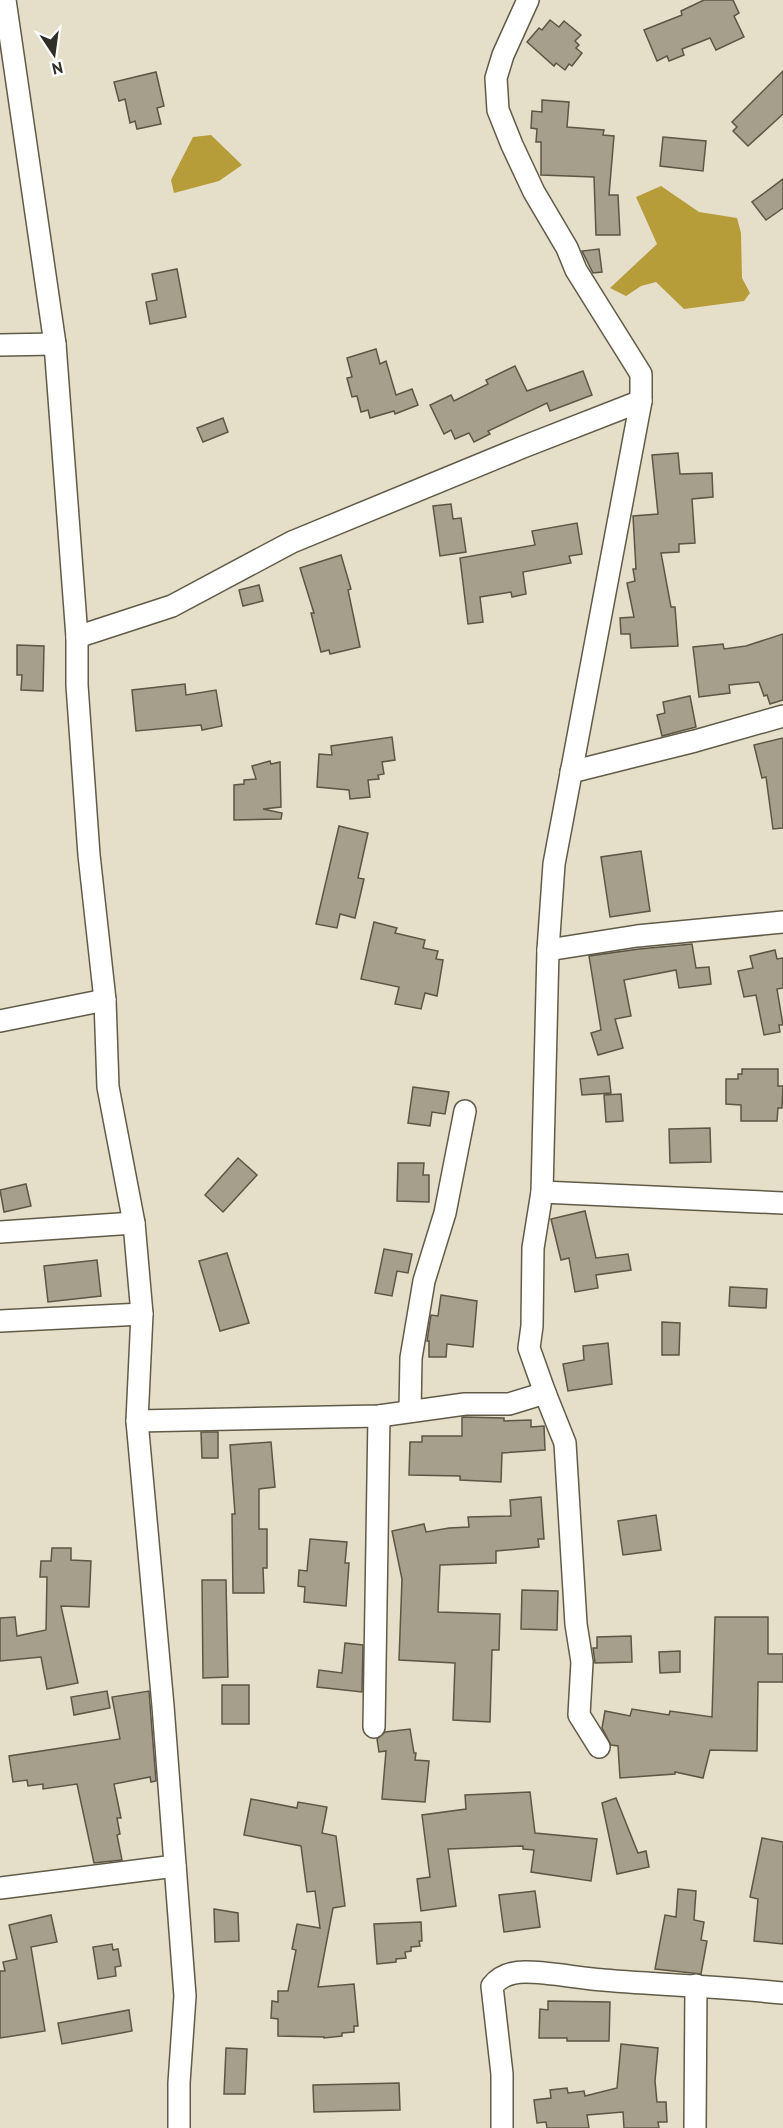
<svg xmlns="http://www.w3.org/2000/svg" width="783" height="2128" viewBox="0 0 783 2128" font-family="'PT Sans',sans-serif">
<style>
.forest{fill:#b79c3a}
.building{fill:#a59f8b;stroke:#5c5644;stroke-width:1.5}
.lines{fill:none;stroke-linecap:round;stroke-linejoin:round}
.minor-casing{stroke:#605b48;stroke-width:24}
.minor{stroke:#fff;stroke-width:21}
</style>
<rect width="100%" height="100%" fill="#e5dfc9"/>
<!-- forest -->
<g class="forest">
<path d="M211 135 242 165 219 181 174 193 171 180 193 137Z"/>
<path d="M661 186 699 212 737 218 741 233 742 278 750 293 744 301 684 309 656 282 641 286 626 296 610 288 657 244 636 197Z"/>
</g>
<!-- building -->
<g class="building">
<path d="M704 0H733L739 13 734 16 744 37 716 50 710 38 682 49 684 55 669 61 667 56 657 61 644 30 682 15 681 11Z"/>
<path d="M550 20 559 27 564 21 581 35 575 41 579 45 576 48 582 53 572 66 569 64 565 70 556 63 554 66 527 42 539 28 542 30Z"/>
<path d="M783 71V114L748 146 733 131 737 127 732 122Z"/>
<path d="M156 72 164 106 157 108 161 124 137 129 135 121 130 123 125 99 119 101 114 82Z"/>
<path d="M542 100 569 102 567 127 604 130 603 135 614 136 609 195H618L620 235H596L594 177 541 175V142H536L537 129 531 128 532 111 542 112Z"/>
<path d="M663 137 706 141 703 171 660 166Z"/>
<path d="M783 179V208L766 220 752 202Z"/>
<path d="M599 249 602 272 593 273 582 251Z"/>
<path d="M177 269 186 317 150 324 146 302 157 300 152 274Z"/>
<path d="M376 349 380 364 386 361 396 395 412 389 418 405 395 414 394 411 370 418 368 410 361 412 357 396 352 397 347 378 352 377 347 358Z"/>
<path d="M515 366 527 391 583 371 592 395 550 411 547 403 488 431 490 434 474 442 469 433 455 439 451 430 444 434 430 405 451 395 454 401 488 384 486 380Z"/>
<path d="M223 418 228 432 203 442 197 428Z"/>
<path d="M678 453 680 474 712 473 713 497 692 499 695 543 679 544V552L661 553 671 607H675L678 646 631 648 630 634H621L620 618 634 617 627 583 635 581 633 569H636L633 516 658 514 652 455Z"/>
<path d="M451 504 453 519 461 518 466 552 440 556 433 506Z"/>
<path d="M577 523 582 554 569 556 571 563 523 572 526 594 512 597 511 592 480 597 483 622 468 624 460 558 535 545 532 531Z"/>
<path d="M341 555 351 589 348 590 360 647 330 654 329 650 321 652 311 613H314L300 568Z"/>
<path d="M259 585 263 601 243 606 239 590Z"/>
<path d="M783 634V700L770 704 767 695 764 696 759 682 729 685 730 693 699 697 693 647 723 644 724 649 746 646Z"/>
<path d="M17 645 44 646 43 691 21 690 22 675H17Z"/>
<path d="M185 684 186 695 216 690 222 726 202 730 201 725 136 731 132 690Z"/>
<path d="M690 696 696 727 662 736 657 715 665 713 663 702Z"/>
<path d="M392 737 395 760 382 762 384 774 378 775 379 779 368 780 370 797 350 799 349 790 317 787 319 754 332 755 331 746Z"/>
<path d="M783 738V828L773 829 766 777 762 778 754 745Z"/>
<path d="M270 761 271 764 280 762 281 807 263 809 282 813 281 819 234 820V785L244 784V780L256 779 252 766Z"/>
<path d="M339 826 368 833 358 878 364 879 355 918 340 914 337 928 316 924Z"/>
<path d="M641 851 650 911 610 917 601 857Z"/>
<path d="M374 922 397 928 395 933 425 940 423 948 438 951 436 959 443 960 437 996 425 993 421 1009 395 1004 399 987 361 979Z"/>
<path d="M692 944 696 968 709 967 711 984 679 988 676 970 624 980 631 1016 615 1019 623 1048 598 1055 591 1033 601 1030 589 956 639 949Z"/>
<path d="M775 950 777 959 783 958V988L777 989 783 1025H779L780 1032 764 1035 756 995 744 997 738 971 753 968 750 956Z"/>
<path d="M742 1069H778V1086H783L782 1108H778L777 1121H741V1105L726 1104V1079H738V1074H742Z"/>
<path d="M609 1076 611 1093 582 1095 580 1079Z"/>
<path d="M413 1087 449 1092 445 1114 432 1112 430 1126 408 1123Z"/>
<path d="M621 1094 623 1121 606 1122 604 1095Z"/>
<path d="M710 1128 711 1162 670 1163 669 1129Z"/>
<path d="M238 1158 257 1175 223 1212 205 1195Z"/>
<path d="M398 1163H424L423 1175H429V1202L397 1201Z"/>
<path d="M26 1184 31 1206 4 1212 0 1190Z"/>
<path d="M585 1211 596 1258 628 1254 631 1270 596 1275 598 1288 575 1292 569 1258 561 1260 551 1219Z"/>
<path d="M384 1249 412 1254 408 1273 397 1271 392 1296 375 1293Z"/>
<path d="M227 1253 249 1323 220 1331 199 1261Z"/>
<path d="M97 1260 101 1296 48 1302 44 1266Z"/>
<path d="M730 1287 767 1289 766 1308 729 1306Z"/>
<path d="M441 1295 477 1301 473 1347 447 1344 446 1357H429V1341H427L431 1315 438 1316Z"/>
<path d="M662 1322 680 1323 679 1355H662Z"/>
<path d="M608 1343 612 1384 568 1391 563 1364 584 1360 583 1346Z"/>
<path d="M462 1417 504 1418V1421L531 1420V1427L544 1426 545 1450 502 1453 501 1482 460 1480V1476L409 1475 410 1442H422V1436H462Z"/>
<path d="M201 1432H218V1458H202Z"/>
<path d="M271 1442 275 1487 259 1489V1529H267V1568H263L264 1593H233L232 1514H235L230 1445Z"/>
<path d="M541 1497 544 1539H538L539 1547 496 1551V1563L440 1565 438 1612 500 1614 499 1650H492L490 1722 453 1720 455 1663 399 1660 402 1579 392 1531 424 1524 426 1532 449 1528 469 1527 468 1517 511 1516 510 1500Z"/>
<path d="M656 1515 661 1550 623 1555 618 1521Z"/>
<path d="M310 1539 347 1542 345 1563H349L346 1606 304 1602 305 1587 298 1586 299 1570 307 1571Z"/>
<path d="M52 1548H71V1560L91 1561 89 1607 61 1606 78 1683 47 1689 41 1657 0 1661V1618L15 1617 17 1636 46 1630 47 1577H40L41 1561H51Z"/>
<path d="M202 1580H226L228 1677 203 1678Z"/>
<path d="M522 1590 558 1591 557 1630 521 1629Z"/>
<path d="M715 1617H768V1654H783V1682H758L757 1751 710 1750 703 1778 675 1772V1774L620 1778 618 1746 611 1745 602 1728 605 1711 630 1716 632 1709 669 1715 670 1711 712 1717Z"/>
<path d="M631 1636 632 1662 595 1663 593 1648H597V1637Z"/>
<path d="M345 1643 363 1645 362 1692 317 1687 319 1670 342 1673Z"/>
<path d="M680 1651V1672L660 1673 659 1652Z"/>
<rect x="222" y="1685" width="27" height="39"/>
<path d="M107 1691 110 1708 74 1715 71 1697Z"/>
<path d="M149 1691 156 1781 151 1782 150 1777 114 1784 121 1818H117L120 1834 117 1835 122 1860 94 1863 77 1784 43 1789V1784L28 1786 27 1780 13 1782 9 1756 120 1739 112 1697Z"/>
<path d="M410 1729 414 1753H416L415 1760 429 1761 425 1802 382 1799 386 1751 379 1752 377 1739 385 1732Z"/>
<path d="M530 1792 535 1833 597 1839 591 1881 531 1872 534 1850 523 1849V1846L448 1849 456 1906 421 1911 417 1879 430 1877 422 1815 466 1809 465 1795Z"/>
<path d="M616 1798 638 1853 646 1851 649 1867 617 1874 602 1803Z"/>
<path d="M251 1799 297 1808 298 1802 327 1807 322 1833 336 1836 345 1906 333 1908 318 1987 354 1984 358 2026H354V2032L342 2033V2036L324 2038V2037L278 2036V2019L271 2018 272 2001 278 2002V1991H288L296 1950 292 1949 297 1924 320 1928 315 1891 307 1892 301 1846 244 1835Z"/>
<path d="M762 1838 783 1842V1944L754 1941 758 1899 750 1897Z"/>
<path d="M678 1889 696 1891 694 1920 704 1922 701 1940 707 1941 701 1974 655 1969 665 1915 676 1917Z"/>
<path d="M535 1891 540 1927 504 1932 499 1895Z"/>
<path d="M214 1909 238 1913 239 1941 215 1942Z"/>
<path d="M51 1915 57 1942 31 1947 45 2031 0 2038V1971H5L3 1962 17 1959 9 1925Z"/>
<path d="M421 1922 422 1941H419L420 1946 411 1947V1951L405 1952 406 1958 396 1959V1962L377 1964 374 1924Z"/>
<path d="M112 1944 113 1950 118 1949 121 1966 115 1967 116 1976 98 1979 93 1947Z"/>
<path d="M548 2001 610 2002 609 2041H567V2038H539L540 2009 548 2010Z"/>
<path d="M129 2010 132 2031 62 2044 58 2023Z"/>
<path d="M621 2044 658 2048 655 2081 657 2102H666L667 2122H658L659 2128H624L623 2112 587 2115 589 2128H547L546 2122 537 2123 534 2100 551 2098 550 2090 567 2088 568 2093 584 2091 585 2096 617 2088Z"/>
<path d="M226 2048 247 2049 245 2094H224Z"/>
<path d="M399 2083 400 2110 314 2112 313 2085Z"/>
</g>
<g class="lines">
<!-- minor casing -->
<g class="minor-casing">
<g id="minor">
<path d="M5 0 55 344 77 637V685L89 855 105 1000 108 1087 134 1223 142 1314 137 1421 163 1706 185 1996 179 2083V2128"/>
<path d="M0 345 55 344"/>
<path d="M77 637 172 606 292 542 523 447 641 401"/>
<path d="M571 772 695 741 783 716"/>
<path d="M548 950 637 936 783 922"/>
<path d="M0 1021 105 1000"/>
<path d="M542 1192 783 1203"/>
<path d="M0 1232 134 1223"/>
<path d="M0 1321 142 1314"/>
<path d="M545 1393 565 1443 576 1624 582 1662 579 1715 599 1747"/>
<path d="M410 1411 411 1358 424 1281 445 1213 465 1111"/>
<path d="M137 1421 379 1416 465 1404H509L545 1393 529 1348 532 1326 533 1248 542 1192 548 950 554 864 641 401V374L576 270 567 248 534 192 512 145 498 110 496 78 503 55 528 0"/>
<path d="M374 1727 379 1416"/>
<path d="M0 1888 175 1866"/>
<path d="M502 2128V2074L492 1986C500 1976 511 1972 525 1972 550 1972 577 1978 603 1980 663 1985 723 1987 783 1993"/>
<path d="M695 2128 696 1985"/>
</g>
</g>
<!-- minor -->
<use href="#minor" class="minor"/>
</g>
<!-- north arrow -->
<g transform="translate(54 54) rotate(167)" stroke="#ffffff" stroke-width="4.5" paint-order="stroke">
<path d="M0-4.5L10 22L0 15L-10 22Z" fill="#302e26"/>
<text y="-9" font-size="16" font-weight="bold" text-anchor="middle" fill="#302e26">N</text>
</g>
</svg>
